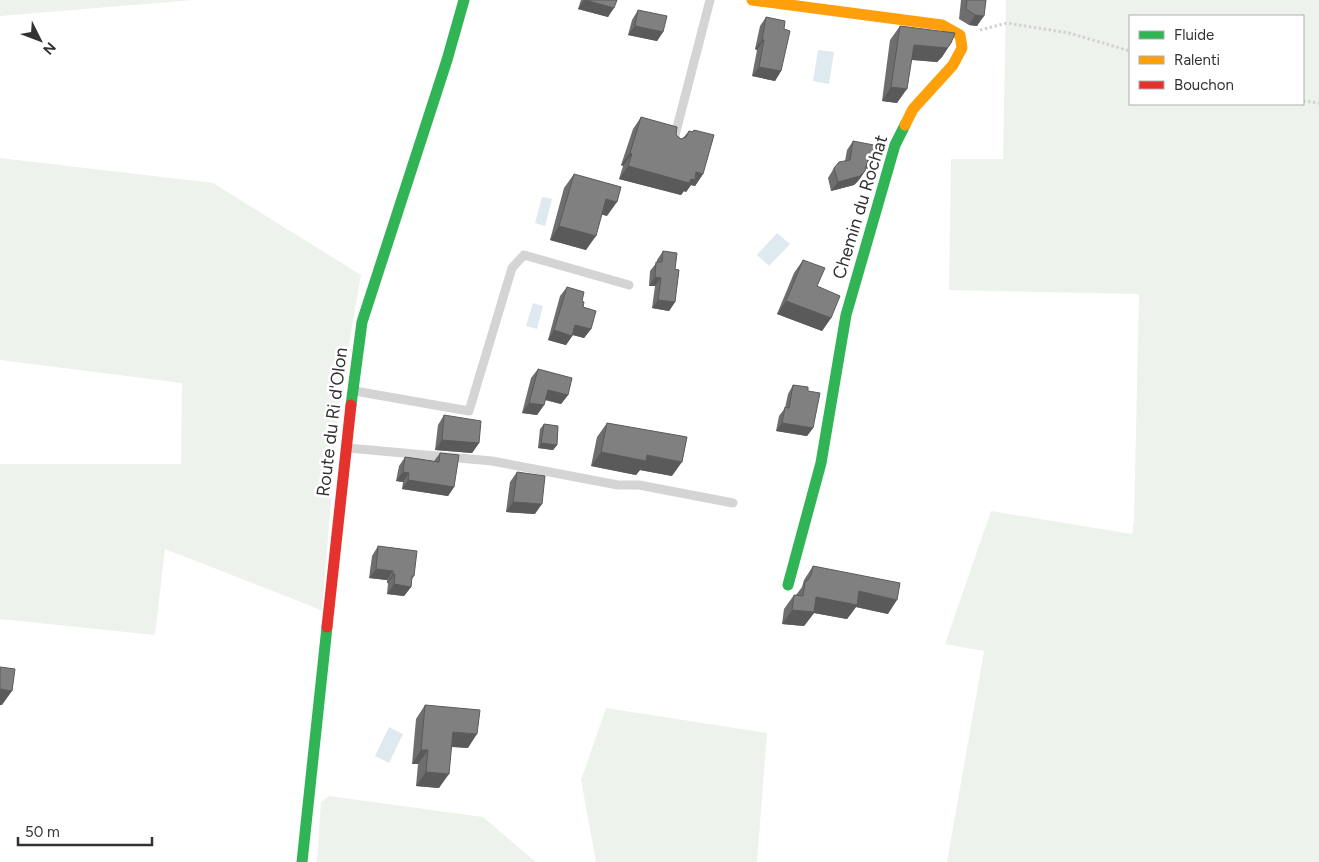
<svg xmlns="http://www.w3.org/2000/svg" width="1319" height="862" viewBox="0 0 1319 862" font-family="Figtree,sans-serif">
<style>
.green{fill:#eef2ec;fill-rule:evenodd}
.water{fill:#dfe9f0}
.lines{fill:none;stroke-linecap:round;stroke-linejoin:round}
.path{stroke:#d2d2d2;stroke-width:3;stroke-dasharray:2.5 2.5;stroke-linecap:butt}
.lane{stroke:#d4d4d4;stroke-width:9}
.fast{stroke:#30b455;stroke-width:11}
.slow{stroke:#ff9f0a;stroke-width:11}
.jam{stroke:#e5322d;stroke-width:11}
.wall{fill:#6e6e6e}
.shaded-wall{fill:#5a5a5a}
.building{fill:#808080;stroke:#5a5a5a}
.labels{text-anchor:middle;stroke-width:5;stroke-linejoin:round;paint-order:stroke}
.street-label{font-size:18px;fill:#323232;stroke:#fff}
</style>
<rect width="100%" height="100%" fill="#fff"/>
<!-- green -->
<g class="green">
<path d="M0 0H194L0 16Z"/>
<path d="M1006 0H1319V862H947L984 651 945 644 991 511 1132 534 1134 521 1139 294 949 290 951 159H1003ZM1130 16H1303V104H1130Z"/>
<path d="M0 158 213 183 361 275 339 402 322 611 306 604 165 549 155 635 0 619V464H181L182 383 0 360Z"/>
<path d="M606 708 767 733 757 862H596L581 780Z"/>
<path d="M329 796 483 817 536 862H317L321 802Z"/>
</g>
<!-- water -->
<g class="water">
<path d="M818 50 834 52 829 84 813 81Z"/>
<path d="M542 197 552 199 545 226 535 223Z"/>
<path d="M777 233 790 244 769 266 757 255Z"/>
<path d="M533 303 543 306 537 329 526 326Z"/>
<path d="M389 727 403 734 389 763 375 756Z"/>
</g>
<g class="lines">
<!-- path -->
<g class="path">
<path d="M980 30 1007 23 1069 33 1130 51"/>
<path d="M1303 101 1319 103"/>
</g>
<!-- lane -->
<g class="lane">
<path d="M673 143 710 0"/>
<path d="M355 391 469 411 512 268 524 255 629 285"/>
<path d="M348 448 492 461 618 485H639L733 503"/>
</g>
<!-- fast -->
<g class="fast">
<path d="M351 405 362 322 447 60 464 0"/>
<path d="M788 585 821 463 846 315 895 145 905 125"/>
<path d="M302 862 327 627"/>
</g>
<!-- slow -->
<path class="slow" d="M752 0 942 25 960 35 962 48 953 65 913 109 905 125"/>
<!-- jam -->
<path class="jam" d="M327 627 351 405"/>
</g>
<!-- wall -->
<g class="wall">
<path d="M581 0H617L608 17 578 9Z"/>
<path d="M961 0H986L977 26 969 25 959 19Z"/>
<path d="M638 10 663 32 657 41 628 35 632 20Z"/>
<path d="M766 17 784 29 781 71 775 81 752 76 757 50 755 49 760 26Z"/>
<path d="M900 26 951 43 942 57 937 62 911 60 897 103 882 101 890 40Z"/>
<path d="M641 117 676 135 681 139 683 138 689 131 692 132 694 130 703 174 695 186 691 185 686 192 684 191 681 195 619 179 623 166 621 165 633 129Z"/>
<path d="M853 141 876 159 869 169 866 168 865 171 859 180 854 185 831 191 828 178 834 168 845 161 847 150Z"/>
<path d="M574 174 607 216 602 214 586 250 550 240 564 188Z"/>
<path d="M663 251 675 269V302L669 311 652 308 655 286H649L650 271 657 262V260Z"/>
<path d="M803 260 817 286 831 318 822 331 777 314 794 273Z"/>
<path d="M567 287 582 301 583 307 591 329 584 338 573 335 566 345 548 340 560 296Z"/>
<path d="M538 369 568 395 561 404 545 400 544 405 537 415 522 413 531 378Z"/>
<path d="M793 385 808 391 813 428 807 436 776 431 779 416 785 408 788 394Z"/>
<path d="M444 415 479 443 472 453 435 450 438 425Z"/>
<path d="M607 423 672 476 640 470 636 475 591 466 597 437Z"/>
<path d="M544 424 557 445 553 450 538 448 540 429Z"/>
<path d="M440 453 454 487 448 496 402 489 403 482 396 481 399 466 405 457 434 461Z"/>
<path d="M517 472 535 514 506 512 510 482Z"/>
<path d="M378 546 414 576 412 579 411 587 404 596 387 594 388 583H387V580L369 578 372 556Z"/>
<path d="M813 566 888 614 856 607 847 619 814 613 804 626 782 624 784 609 794 595H796L802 587 804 580Z"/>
<path d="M425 705 468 748 451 747 439 788 416 786 418 764H412L416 719Z"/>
</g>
<!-- shaded-wall -->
<g class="shaded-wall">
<path d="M584 0 614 8 608 17 578 9Z"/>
<path d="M975 15 984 16 977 26 969 25Z"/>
<path d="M635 26 663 32 657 41 628 35Z"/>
<path d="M762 40H764L757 50 755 49Z"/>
<path d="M951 43 942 57 937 62 904 59 914 45Z"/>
<path d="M759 67 781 71 775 81 752 76Z"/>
<path d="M891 87 907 89 897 103 882 101Z"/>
<path d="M630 153 632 154 623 166 621 165Z"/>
<path d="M868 159H876L869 169 861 168Z"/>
<path d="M628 166 696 172 703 174 695 186 691 185 686 192 684 191 681 195 619 179Z"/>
<path d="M865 171 859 180 854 185 831 191 838 182Z"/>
<path d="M606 199 617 202 607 216 596 213Z"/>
<path d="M559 226 596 236 586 250 550 240Z"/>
<path d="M655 277 661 278 655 286H649Z"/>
<path d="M658 300 675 302 669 311 652 308Z"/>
<path d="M786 301 831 318 822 331 777 314Z"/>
<path d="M575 325 591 329 584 338 569 334Z"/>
<path d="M554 330 572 336 566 345 548 340Z"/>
<path d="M548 390 568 395 561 404 542 399Z"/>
<path d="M529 403 544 405 537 415 522 413Z"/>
<path d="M782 423 813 428 807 436 776 431Z"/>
<path d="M442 440 479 443 472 453 435 450Z"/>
<path d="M541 443 557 445 553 450 538 448Z"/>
<path d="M601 452 647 455 682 462 672 476 640 470 636 475 591 466Z"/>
<path d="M403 472 409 473 403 482 396 481Z"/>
<path d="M408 480 454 487 448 496 402 489Z"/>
<path d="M513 502 542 504 535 514 506 512Z"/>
<path d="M376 569 393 571 387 580 369 578Z"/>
<path d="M393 574H395L388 583H387Z"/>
<path d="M394 584 411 587 404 596 387 594Z"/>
<path d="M859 591 897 600 888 614 856 607 847 619 814 613 804 626 782 624 792 610 816 597Z"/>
<path d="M0 689 12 691 2 705H0Z"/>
<path d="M453 732 477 734 468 748 443 746Z"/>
<path d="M421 750H428L418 764H412Z"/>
<path d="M426 772 449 774 439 788 416 786Z"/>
</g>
<!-- building -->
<g class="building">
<path d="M585 0H617L614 8Z"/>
<path d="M967 0H986L984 16 975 15 966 9Z"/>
<path d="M638 10 667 16 663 32 635 26Z"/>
<path d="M766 17 785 21 784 29 790 31 781 71 759 67 764 40H762Z"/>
<path d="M900 26 955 33 951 43 947 48 914 45 907 89 891 87Z"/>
<path d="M641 117 677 127 676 135 681 139 686 137 689 131 693 132 694 130 714 135 703 174 696 172 695 180 691 179 689 183 628 166 632 154 630 153Z"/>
<path d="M853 141 879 146 876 159H868L865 171 860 176 838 182 834 168 839 162 850 160Z"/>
<path d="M574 174 621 187 617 202 606 199 596 236 559 226Z"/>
<path d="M663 251 677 253 675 269 679 270 675 302 658 300 661 278 655 277 656 262H662Z"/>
<path d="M803 260 825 268 817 286 840 296 831 318 786 301Z"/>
<path d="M567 287 584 292 582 301 584 302 583 307 596 311 591 329 575 325 572 336 554 330Z"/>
<path d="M538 369 572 378 568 395 548 390 544 405 529 403Z"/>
<path d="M793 385 808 387V391L820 393 813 428 782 423 785 407 789 408Z"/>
<path d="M444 415 481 421 479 443 442 440Z"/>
<path d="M607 423 687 437 682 462 647 455 646 461 601 452Z"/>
<path d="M544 424 558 426 557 445 541 443Z"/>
<path d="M440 453 459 455 454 487 408 480 409 473 403 472 405 457 439 462Z"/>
<path d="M517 472 545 476 542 504 513 502Z"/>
<path d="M378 546 417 551 414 576H412L411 587 394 584 395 574H393V571L376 569Z"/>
<path d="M813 566 900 583 897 600 859 591 857 605 816 597 814 612 792 610 794 595 803 596 805 582 808 580 811 575Z"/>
<path d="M0 667 15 669 12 691 0 689Z"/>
<path d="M425 705 480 710 477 734 453 732 449 774 426 772 428 750H421Z"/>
</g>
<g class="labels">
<!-- street labels -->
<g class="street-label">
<text transform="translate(860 207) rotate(-73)" y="6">Chemin du Rochat</text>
<text transform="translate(332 422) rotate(-83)" y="6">Route du Ri d'Olon</text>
</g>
</g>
<!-- legend -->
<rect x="1129" y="15" width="175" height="90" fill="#ffffff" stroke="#adadad"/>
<rect x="1139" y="31" width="25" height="8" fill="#30b455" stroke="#adadad"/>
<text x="1174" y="40" font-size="15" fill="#323232">Fluide</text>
<rect x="1139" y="56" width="25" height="8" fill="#ff9f0a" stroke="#adadad"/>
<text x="1174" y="65" font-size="15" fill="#323232">Ralenti</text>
<rect x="1139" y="81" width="25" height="8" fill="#e5322d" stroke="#adadad"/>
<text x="1174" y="90" font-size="15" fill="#323232">Bouchon</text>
<!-- north arrow -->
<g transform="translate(40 40) rotate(132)" stroke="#ffffff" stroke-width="4" paint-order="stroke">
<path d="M0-4L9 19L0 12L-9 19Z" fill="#323232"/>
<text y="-8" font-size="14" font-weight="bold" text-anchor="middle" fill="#323232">N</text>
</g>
<!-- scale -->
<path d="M18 837v8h134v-8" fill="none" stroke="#323232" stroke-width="2.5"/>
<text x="25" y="837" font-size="15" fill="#323232" stroke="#ffffff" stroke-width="4" paint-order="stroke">50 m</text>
</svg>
